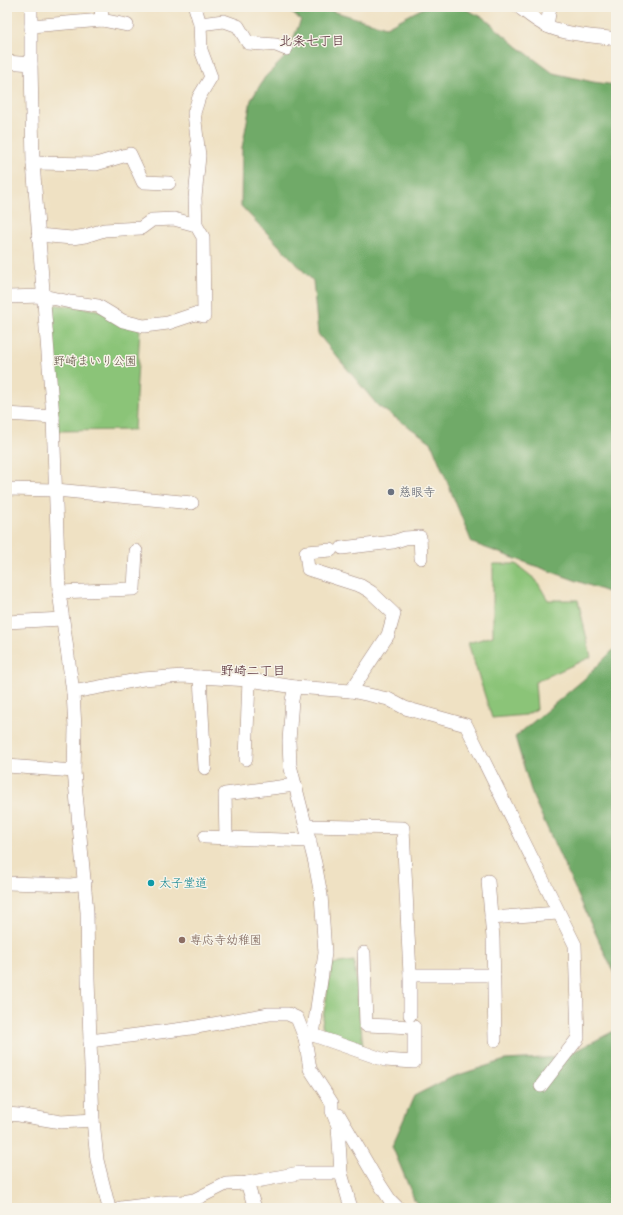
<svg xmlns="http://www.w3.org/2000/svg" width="623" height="1215" viewBox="0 0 623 1215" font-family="Pangolin,'Klee One',sans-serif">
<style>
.green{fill:#8bc478;stroke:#6a7252}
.forest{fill:#70aa68;stroke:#5d644a}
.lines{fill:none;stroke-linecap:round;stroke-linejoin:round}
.minor-casing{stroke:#9c8077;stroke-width:14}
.minor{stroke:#fff;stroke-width:13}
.worship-dot{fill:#6b7280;stroke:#f7f3e8;stroke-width:1.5}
.culture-dot{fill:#0f9aa8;stroke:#f7f3e8;stroke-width:1.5}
.education-dot{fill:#8d6e63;stroke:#f7f3e8;stroke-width:1.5}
.labels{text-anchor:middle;stroke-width:3;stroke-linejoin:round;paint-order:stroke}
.park-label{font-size:12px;fill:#5e5142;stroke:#f7f3e8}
.worship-label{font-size:12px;fill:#5b616d;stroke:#f7f3e8;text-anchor:start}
.culture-label{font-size:12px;fill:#0d838f;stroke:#f7f3e8;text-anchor:start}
.education-label{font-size:12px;fill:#785e54;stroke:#f7f3e8;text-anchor:start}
.neighbourhood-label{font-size:13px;fill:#4a1f2b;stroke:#f7f3e8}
</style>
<rect width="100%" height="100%" fill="#f7f3e8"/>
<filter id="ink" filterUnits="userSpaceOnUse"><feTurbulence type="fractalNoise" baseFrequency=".025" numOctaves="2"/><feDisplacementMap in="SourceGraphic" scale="8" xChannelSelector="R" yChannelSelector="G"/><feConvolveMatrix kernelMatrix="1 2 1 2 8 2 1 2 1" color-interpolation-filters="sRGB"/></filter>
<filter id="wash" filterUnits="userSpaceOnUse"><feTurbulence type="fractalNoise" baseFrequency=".012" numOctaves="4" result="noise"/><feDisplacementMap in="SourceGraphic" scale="16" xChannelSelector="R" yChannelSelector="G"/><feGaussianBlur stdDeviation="0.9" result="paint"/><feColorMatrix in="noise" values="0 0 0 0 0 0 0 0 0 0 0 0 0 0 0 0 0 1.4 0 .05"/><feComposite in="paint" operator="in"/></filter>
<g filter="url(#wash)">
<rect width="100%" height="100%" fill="#efe1c3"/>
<!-- green -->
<g class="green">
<path d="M47 304 70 306 97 310 140 329 134 430 58 431Z"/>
<path d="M493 564H516L536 580 548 600H578L591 657 535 682 537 709 526 715 492 718 468 643 493 636Z"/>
<path d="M354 961 363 1046 325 1034 322 1024 332 964Z"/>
</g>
<!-- forest -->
<g class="forest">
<path d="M284 7H319L386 27 425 7H461L484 18 518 47 553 73 593 82 616 85V603L613 594 472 543 431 442 378 406 318 334 313 281 241 206 242 148 251 100 265 77 290 52 295 34 301 20Z"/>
<path d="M616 647V978L533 797 515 737 583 680Z"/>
<path d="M616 1030V1208H419L414 1199 392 1146 414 1096 449 1078 505 1060 563 1057Z"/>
</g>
</g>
<g filter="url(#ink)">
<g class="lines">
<!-- minor casing -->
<g class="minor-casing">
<g id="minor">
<path d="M31 7V64L33 163 53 417 59 592 73 692 75 728 74 771 87 912 88 978 90 1041 93 1120 97 1160 109 1208"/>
<path d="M101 7 102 20"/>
<path d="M519 7C528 14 537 22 547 26 567 35 595 36 616 39"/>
<path d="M200 24 224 21 238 26 248 43 276 45 286 49"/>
<path d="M31 26 102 20 127 25"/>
<path d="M547 26 550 7"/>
<path d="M7 62 31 64"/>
<path d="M33 163 96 164 130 154 143 182 169 183"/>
<path d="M38 235 72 238 85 236 104 230 141 228 152 220 174 219 196 225"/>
<path d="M7 297 43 296 70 302 98 306 123 321 144 326 168 323 195 314 204 316 203 237 196 225 195 198 199 156 194 113 199 97 211 77 201 50 200 24 195 7"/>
<path d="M7 414 53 417"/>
<path d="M7 489 56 490 192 503"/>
<path d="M342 548 393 542 405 538 420 537 421 558"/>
<path d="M331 550 306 552 308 569 361 586 371 592 394 614 388 635 351 691"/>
<path d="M59 592 134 589 136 551"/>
<path d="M7 622 62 619"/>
<path d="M200 677 205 768"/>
<path d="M295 687 292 700 289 741 290 765 315 863 321 895 325 953 313 1035 305 1038"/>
<path d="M73 692 143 679 183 676 249 680 295 687 351 691 388 699 405 708 466 725 575 945 578 1038 541 1086"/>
<path d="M246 759 249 680"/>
<path d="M7 766 74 771"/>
<path d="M306 826 403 828 410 975V1015"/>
<path d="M205 837 310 841"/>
<path d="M226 838 225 794 295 785"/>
<path d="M488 881 493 938 495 1040"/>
<path d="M7 883 71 885 85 883"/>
<path d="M491 918 558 913"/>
<path d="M410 975H494"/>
<path d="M313 1035 385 1060 414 1062V1027L366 1025 364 953"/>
<path d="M90 1041 191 1028 269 1014H288L297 1018 305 1038 310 1069 332 1103V1111L338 1126 341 1173 351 1208"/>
<path d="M7 1114 19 1115 61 1122 93 1120"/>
<path d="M339 1115 375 1177 390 1200 398 1208"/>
<path d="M247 1183 255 1208"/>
<path d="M121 1208 169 1202H182L194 1200 226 1184 247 1183 299 1173H341"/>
</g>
</g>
<!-- minor -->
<use href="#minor" class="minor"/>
</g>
</g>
<!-- markers -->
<circle class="worship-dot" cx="391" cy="492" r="4"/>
<circle class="culture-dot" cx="151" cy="883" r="4"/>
<circle class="education-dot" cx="182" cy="940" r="4"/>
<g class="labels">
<!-- park labels -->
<g class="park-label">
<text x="95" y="365">野崎まいり公園</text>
</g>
<!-- worship labels -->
<g class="worship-label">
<text x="399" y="496">慈眼寺</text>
</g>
<!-- culture labels -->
<g class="culture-label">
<text x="159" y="887">太子堂道</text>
</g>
<!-- education labels -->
<g class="education-label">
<text x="190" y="944">専応寺幼稚園</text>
</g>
<!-- neighbourhood labels -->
<g class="neighbourhood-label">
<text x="312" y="45">北条七丁目</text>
<text x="253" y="675">野崎二丁目</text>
</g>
</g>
<!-- margin -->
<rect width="623" height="1215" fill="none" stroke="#f7f3e8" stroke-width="24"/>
</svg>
